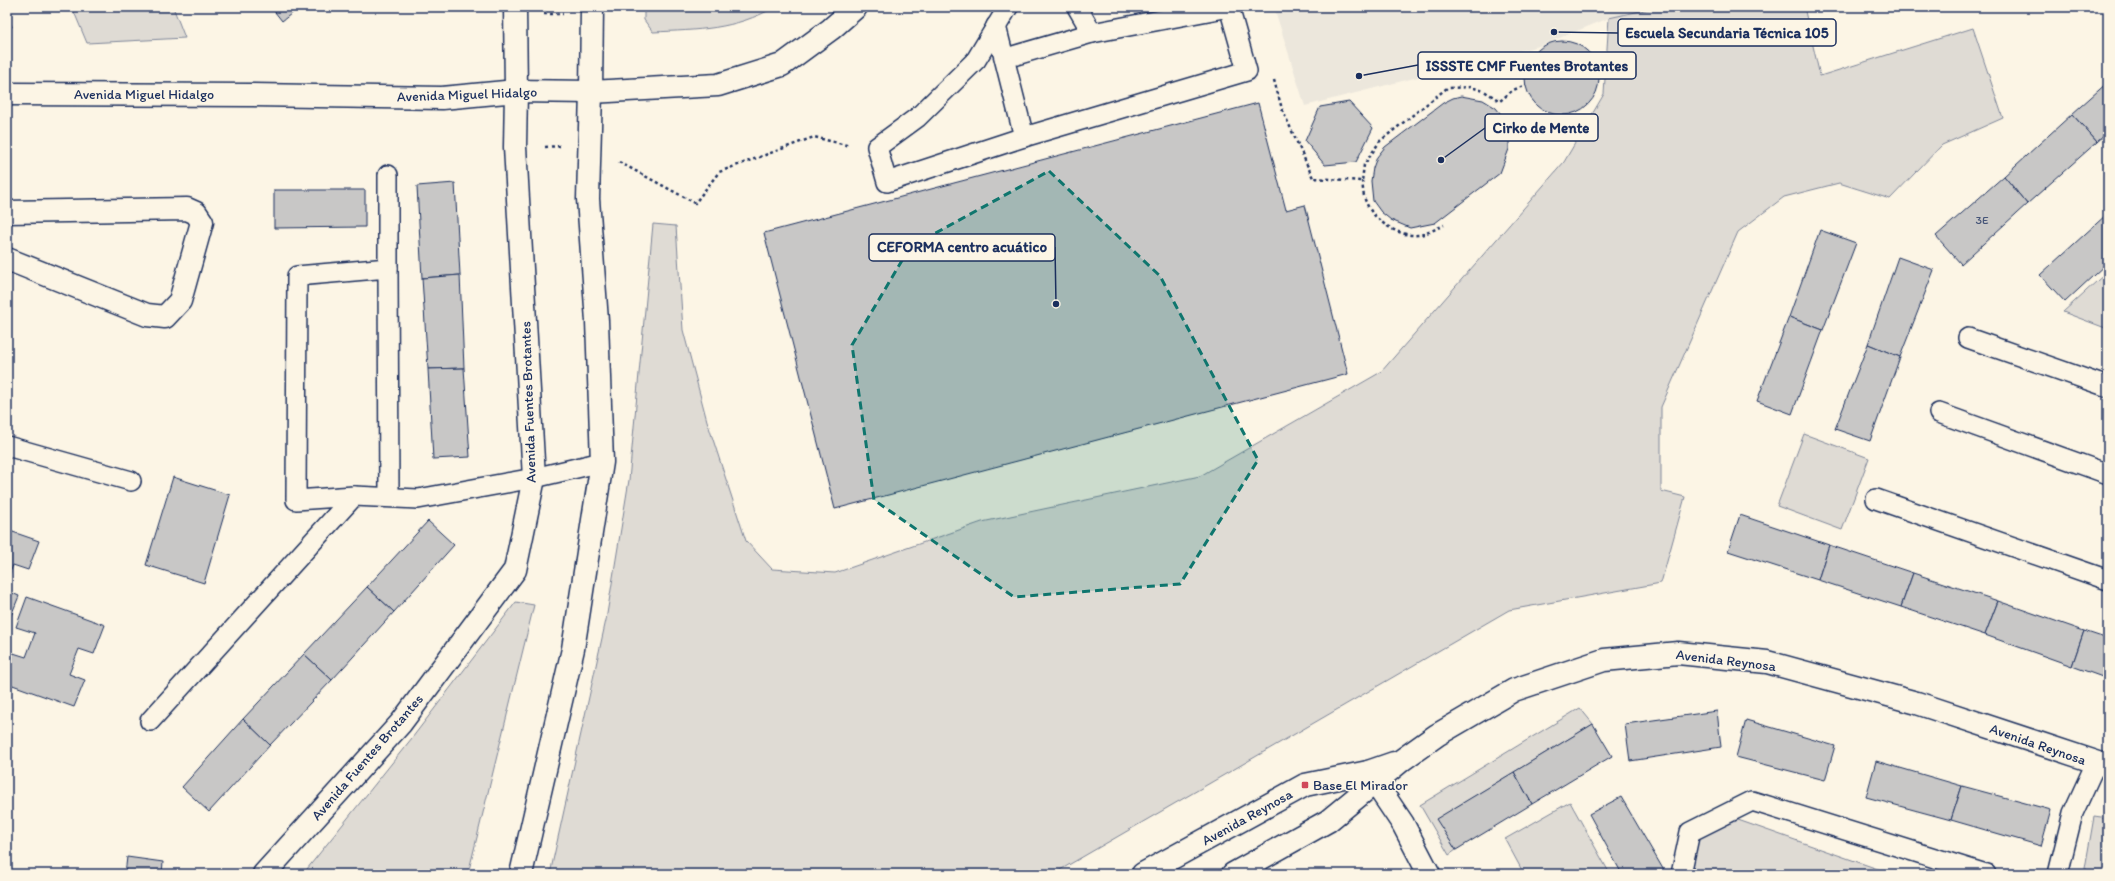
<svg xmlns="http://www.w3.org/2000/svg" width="2115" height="881" viewBox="0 0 2115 881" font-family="Itim,sans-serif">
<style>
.built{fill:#ece7dc}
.green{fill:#dfdbd4;stroke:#7d8599}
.building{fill:#c8c7c6;stroke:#1b2f5e}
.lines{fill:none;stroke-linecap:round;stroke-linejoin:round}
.service-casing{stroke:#1b2f5e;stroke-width:22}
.minor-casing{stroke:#1b2f5e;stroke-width:25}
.tertiary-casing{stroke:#1b2f5e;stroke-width:25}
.path{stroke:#1b2f5e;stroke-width:2.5;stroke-dasharray:3 3;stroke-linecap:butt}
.service{stroke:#fcf5e5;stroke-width:19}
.minor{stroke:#fcf5e5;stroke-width:22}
.tertiary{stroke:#fcf5e5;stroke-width:22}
.marked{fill:#0f766e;fill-opacity:0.2;stroke:#0f766e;stroke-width:3;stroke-dasharray:8 5;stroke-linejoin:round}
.poi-dot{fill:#d1495b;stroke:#fcf5e5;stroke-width:1.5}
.labels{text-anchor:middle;stroke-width:3;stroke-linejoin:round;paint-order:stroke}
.number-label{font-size:12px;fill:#465578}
.street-label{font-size:14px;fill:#1b2f5e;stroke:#fcf5e5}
.poi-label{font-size:14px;fill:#1b2f5e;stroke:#fcf5e5;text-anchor:start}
.leader{fill:none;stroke:#1b2f5e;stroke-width:1.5}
.callout-dot{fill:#1b2f5e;stroke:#fcf5e5;stroke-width:1.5}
.callout{fill:#fcf5e5;stroke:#1b2f5e;stroke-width:1.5}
.callout-label{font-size:15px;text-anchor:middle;font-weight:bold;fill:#1b2f5e}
</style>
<rect width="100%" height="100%" fill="#fcf5e5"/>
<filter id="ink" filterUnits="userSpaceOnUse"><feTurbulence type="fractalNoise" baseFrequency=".025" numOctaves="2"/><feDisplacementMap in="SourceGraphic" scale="8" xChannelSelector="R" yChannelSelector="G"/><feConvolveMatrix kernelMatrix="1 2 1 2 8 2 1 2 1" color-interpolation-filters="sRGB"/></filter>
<g filter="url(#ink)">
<!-- built -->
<path class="built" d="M1274 7H1658L1609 18 1539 46 1305 106Z"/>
<!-- green -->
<g class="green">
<path d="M72 7H173L185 38 87 43Z"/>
<path d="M644 7H775C734 30 698 30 653 32L644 20Z"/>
<path d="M1658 7H1804L1820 76 1973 28 2003 118 1942 145 1890 199 1839 183 1784 197 1738 232 1661 407V491L1685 497 1661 583 1509 610 1053 874H550L606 620 629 480 653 224 676 226 683 330 707 421 746 541 772 569 835 573 982 522 1200 476 1381 372 1564 162 1604 94 1609 18Z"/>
<path d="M2108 271V329L2063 312Z"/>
<path d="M1804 434 1869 458 1842 530 1777 506Z"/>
<path d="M516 602 534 605 468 874H303L412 738Z"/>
<path d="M1580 708 1593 724 1437 819 1456 850 1449 855 1420 805Z"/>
<path d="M1570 802 1610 874H1524L1505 839Z"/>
<path d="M2094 817 2108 819V874H2084Z"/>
<path d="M1738 820 1892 874H1689L1697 838Z"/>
</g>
<!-- building -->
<g class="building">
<path d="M271 7H300L282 21Z"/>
<path d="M7 16 12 27 7 29Z"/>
<circle cx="1562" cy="78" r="37"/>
<path d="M2108 82V132L2097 142 2072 114Z"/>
<path d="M1461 96 1483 100 1496 108 1504 118 1509 134V149L1500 173 1435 223 1410 228 1391 220 1381 212 1373 201 1371 181 1373 168 1377 157 1385 147 1443 103 1453 98Z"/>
<path d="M1349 102 1373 128 1356 162 1325 165 1305 141 1320 107Z"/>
<path d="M1258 103 1286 210 1305 205 1348 374 835 509 764 233Z"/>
<path d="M2072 114 2097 142 2027 204 2004 176Z"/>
<path d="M2004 176 2027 204 1961 264 1936 236Z"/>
<path d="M455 183 460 275 422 278 417 186Z"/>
<path d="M274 190H365V227L274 228Z"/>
<path d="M2107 214 2108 262 2065 302 2040 275Z"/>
<path d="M1820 230 1856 243 1823 330 1789 317Z"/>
<path d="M1898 257 1934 270 1900 357 1868 344Z"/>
<path d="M460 275 464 368 428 369 422 278Z"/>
<path d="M1789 317 1823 330 1792 414 1757 401Z"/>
<path d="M1868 344 1900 357 1870 441 1835 429Z"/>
<path d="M464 368 470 457 433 459 428 369Z"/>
<path d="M173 477 230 495 204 583 146 565Z"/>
<path d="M1740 515 1829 545 1818 580 1728 551Z"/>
<path d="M428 521 454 545 394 612 367 587Z"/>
<path d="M7 530 39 541 28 570 13 565 7 581Z"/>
<path d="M1829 545 1913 573 1901 607 1818 580Z"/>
<path d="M1913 573 1998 601 1985 635 1901 607Z"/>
<path d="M367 587 394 612 332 680 304 654Z"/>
<path d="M7 591 19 596 8 623H7Z"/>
<path d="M27 597 105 625 94 654 79 649 69 674 85 680 74 707 7 683V651L26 657 35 633 16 627Z"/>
<path d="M1998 601 2084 631 2072 666 1985 635Z"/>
<path d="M2084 631 2108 639V679L2072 666Z"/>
<path d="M304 654 332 680 270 745 243 719Z"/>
<path d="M1717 711 1721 747 1630 761 1625 724Z"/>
<path d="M243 719 270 745 209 812 182 787Z"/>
<path d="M1746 720 1835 746 1825 780 1736 757Z"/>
<path d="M1593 724 1612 756 1532 804 1514 772Z"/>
<path d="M1876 761 1962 786 1951 820 1866 797Z"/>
<path d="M1514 772 1532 804 1456 850 1436 819Z"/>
<path d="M1962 786 2051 810 2041 846 1951 820Z"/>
<path d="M1621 797 1666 874H1622L1589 814Z"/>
<path d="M127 857 163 862 162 874H125Z"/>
</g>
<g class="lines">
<!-- service casing -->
<g class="service-casing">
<g id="service">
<path d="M1077 7 1092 33"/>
<path d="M996 26 1024 137"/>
<path d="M1006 58 1092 33 1229 7 1247 71 1024 137 887 182 877 147 918 117 976 60 1008 7"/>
<path d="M388 268V175"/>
<path d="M1968 338 2108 387"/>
<path d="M1939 413 2108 474"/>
<path d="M7 446 131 481"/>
<path d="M354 496 296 500 297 276 388 268 389 497"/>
<path d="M1876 499 2108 580"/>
<path d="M150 721 354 496 418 499 534 478 602 462"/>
<path d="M1681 874 1690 832 1752 801 1986 874"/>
<path d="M2058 874 2073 813 2096 763"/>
</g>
</g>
<!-- minor casing -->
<g class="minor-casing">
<g id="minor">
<path d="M7 212 187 209 196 213 202 222 180 301 165 317 147 315 7 259"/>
<path d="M1368 772 1403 824 1429 874"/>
<path d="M264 874 401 723 515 570 534 478 515 147 516 91"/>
<path d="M521 874 573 649 602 462 597 321 588 199 591 92"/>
<path d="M1143 874 1305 785 1368 772 1394 763"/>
<path d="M1233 874 1328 821 1402 760 1437 735 1514 690 1604 660 1678 653 1767 662 1917 703 2108 766"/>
</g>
</g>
<!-- tertiary casing -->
<g class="tertiary-casing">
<g id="tertiary">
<path d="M515 7 516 91"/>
<path d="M591 92 592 7"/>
<path d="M7 94 253 95 442 98 516 91 591 92 718 85 782 65 831 29 856 7"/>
</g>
</g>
<!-- path -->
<g class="path">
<path d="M544 14H563"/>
<path d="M1274 80 1282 109 1313 178 1362 181 1364 165 1380 141 1447 88 1471 87 1484 91 1500 101 1513 90 1526 85"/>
<path d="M545 147 560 146"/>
<path d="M619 162 695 203 719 172 814 137 850 146"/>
<path d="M1362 181C1363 187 1363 196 1366 202 1373 220 1398 237 1418 235 1427 234 1435 229 1444 225"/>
</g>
<!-- service -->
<use href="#service" class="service"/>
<!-- minor -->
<use href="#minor" class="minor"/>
<!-- tertiary -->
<use href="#tertiary" class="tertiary"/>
</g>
</g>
<!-- marked area -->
<path class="marked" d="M1049 171 1160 276 1258 460 1180 584 1014 597 874 500 852 345 910 247Z"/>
<!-- markers -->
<rect class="poi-dot" x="1301" y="781" width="8" height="8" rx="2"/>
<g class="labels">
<!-- number labels -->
<g class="number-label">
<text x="1982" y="224">3E</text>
</g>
<!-- street labels -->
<g class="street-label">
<text x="144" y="99">Avenida Miguel Hidalgo</text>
<text transform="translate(467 94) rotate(-2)" y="5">Avenida Miguel Hidalgo</text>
<text transform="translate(528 402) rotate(-92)" y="5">Avenida Fuentes Brotantes</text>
<text transform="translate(1726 660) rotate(7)" y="5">Avenida Reynosa</text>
<text transform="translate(2038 744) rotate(19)" y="5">Avenida Reynosa</text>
<text transform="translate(367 757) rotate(-49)" y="5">Avenida Fuentes Brotantes</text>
<text transform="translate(1247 817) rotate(-29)" y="5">Avenida Reynosa</text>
</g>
<!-- poi labels -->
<g class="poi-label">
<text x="1313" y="790">Base El Mirador</text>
</g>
</g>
<!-- callouts -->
<path class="leader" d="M1554 32L1618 33M1359 76L1418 65M1441 160L1485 128M1056 304L1055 247"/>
<g class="callout-dot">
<circle cx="1554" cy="32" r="4"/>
<circle cx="1359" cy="76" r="4"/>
<circle cx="1441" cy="160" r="4"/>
<circle cx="1056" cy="304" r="4"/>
</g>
<g class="callout">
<rect x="1618" y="19" width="218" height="27" rx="4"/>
<rect x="1418" y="52" width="218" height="27" rx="4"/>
<rect x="1485" y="114" width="113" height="27" rx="4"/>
<rect x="869" y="234" width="186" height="27" rx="4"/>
</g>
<g class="callout-label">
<text x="1727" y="38">Escuela Secundaria Técnica 105</text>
<text x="1527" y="71">ISSSTE CMF Fuentes Brotantes</text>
<text x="1541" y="133">Cirko de Mente</text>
<text x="962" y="252">CEFORMA centro acuático</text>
</g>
<!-- margin -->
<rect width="2115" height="881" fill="none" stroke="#fcf5e5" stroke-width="24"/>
<rect x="12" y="12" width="2091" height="857" fill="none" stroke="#1b2f5e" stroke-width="1.5" filter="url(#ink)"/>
</svg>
